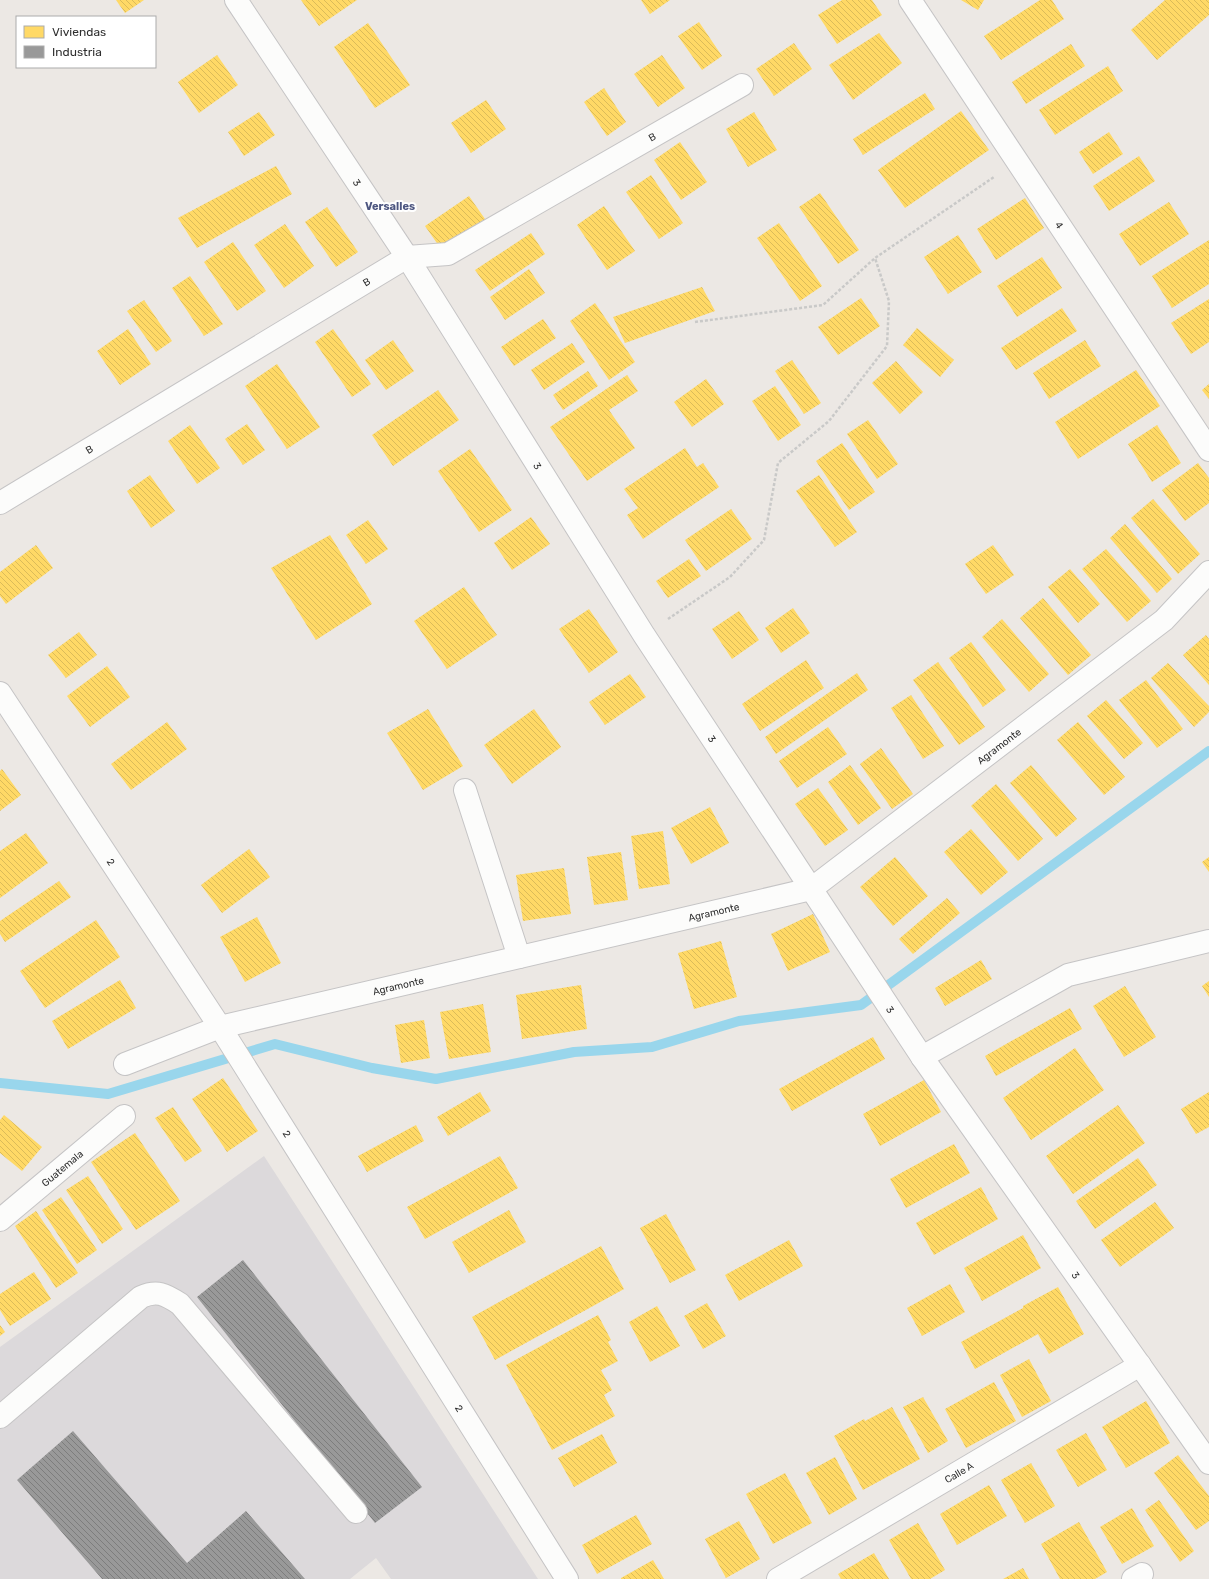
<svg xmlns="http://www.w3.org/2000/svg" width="1209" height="1579" viewBox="0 0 1209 1579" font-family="Rubik,sans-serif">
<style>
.industrial{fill:#dcd9db}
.homes{fill:url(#homes-back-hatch)}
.industry{fill:url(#industry-back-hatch)}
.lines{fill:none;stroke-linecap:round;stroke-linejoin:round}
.stream{stroke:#99d6ec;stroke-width:10}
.minor-casing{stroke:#c5c4c5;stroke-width:24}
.path{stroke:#c9c9c8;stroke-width:2.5;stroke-dasharray:3 2;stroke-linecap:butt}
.minor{stroke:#fcfcfb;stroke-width:22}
.labels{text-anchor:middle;stroke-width:4;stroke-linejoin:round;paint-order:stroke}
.street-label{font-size:10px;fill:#2e2e2e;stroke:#fff}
.neighbourhood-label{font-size:11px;font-weight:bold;fill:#4d5680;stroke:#fff}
</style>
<defs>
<pattern id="homes-back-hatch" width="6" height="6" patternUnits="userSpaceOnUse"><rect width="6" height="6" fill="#ffd966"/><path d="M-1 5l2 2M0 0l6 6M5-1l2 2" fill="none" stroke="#dbbb59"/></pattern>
<pattern id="industry-back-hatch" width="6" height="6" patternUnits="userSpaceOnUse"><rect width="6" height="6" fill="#999"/><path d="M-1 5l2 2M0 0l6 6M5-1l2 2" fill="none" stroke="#7d7d7d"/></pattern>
</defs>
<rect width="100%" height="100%" fill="#ece8e4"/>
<!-- industrial -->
<path class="industrial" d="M264 1156 538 1579H391L376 1558 350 1579H0V1347Z"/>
<!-- homes -->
<g class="homes">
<path d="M116 0H144L125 13Z"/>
<path d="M301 0H357L319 26Z"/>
<path d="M641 0H670L650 14Z"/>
<path d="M842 0H872L882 15 837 44 818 15Z"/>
<path d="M961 0H984L978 10Z"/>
<path d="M1040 0H1052L1064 19 1001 60 984 36Z"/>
<path d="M1165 0H1209V15L1157 60 1131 30Z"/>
<path d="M699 22 722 56 702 70 678 36Z"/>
<path d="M368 23 410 85 375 108 334 47Z"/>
<path d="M879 33 902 63 853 100 829 65Z"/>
<path d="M794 43 812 69 774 96 756 69Z"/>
<path d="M1071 44 1085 66 1026 104 1012 82Z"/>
<path d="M217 55 238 85 199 113 178 82Z"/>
<path d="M662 55 685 88 658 107 634 74Z"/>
<path d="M1108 66 1123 91 1055 135 1039 110Z"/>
<path d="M604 88 626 122 607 136 584 102Z"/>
<path d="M925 93 935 109 863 155 853 139Z"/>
<path d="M486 100 506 129 471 153 451 123Z"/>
<path d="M961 111 989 150 905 208 878 170Z"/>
<path d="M259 112 275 135 244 156 228 132Z"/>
<path d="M754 112 777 150 748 167 726 129Z"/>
<path d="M1109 132 1123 154 1093 174 1079 152Z"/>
<path d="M680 142 707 182 681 200 654 160Z"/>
<path d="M1139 156 1155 181 1109 211 1093 186Z"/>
<path d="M276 166 292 194 197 248 178 218Z"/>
<path d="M651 175 683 223 659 239 626 192Z"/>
<path d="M820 193 859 250 838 264 799 207Z"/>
<path d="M469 196 485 219 441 249 425 226Z"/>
<path d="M1025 198 1044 228 996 260 977 229Z"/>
<path d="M1169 202 1189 234 1140 266 1119 234Z"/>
<path d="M604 206 635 251 607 270 577 225Z"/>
<path d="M327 207 358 252 336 267 305 222Z"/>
<path d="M779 223 822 286 800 301 757 238Z"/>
<path d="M285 224 314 266 284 288 254 245Z"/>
<path d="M531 233 545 254 490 291 475 270Z"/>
<path d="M958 235 982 272 948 294 924 257Z"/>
<path d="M1209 240V284L1172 308 1152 276Z"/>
<path d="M233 242 266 291 237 311 204 262Z"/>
<path d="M1042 257 1062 288 1017 317 997 286Z"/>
<path d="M529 269 545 293 505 320 490 297Z"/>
<path d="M190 276 223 324 204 336 172 288Z"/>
<path d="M702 287 715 311 625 343 613 317Z"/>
<path d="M861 298 880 326 838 355 818 327Z"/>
<path d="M1209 299V342L1191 354 1171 323Z"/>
<path d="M144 300 172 341 156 352 127 311Z"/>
<path d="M595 303 635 362 609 380 570 321Z"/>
<path d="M1062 308 1077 331 1016 370 1001 348Z"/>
<path d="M543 319 556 338 514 366 501 347Z"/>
<path d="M917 328 954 360 940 377 903 345Z"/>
<path d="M128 329 151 364 120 385 97 351Z"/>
<path d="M333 329 371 384 352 397 315 342Z"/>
<path d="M393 340 414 371 386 390 365 360Z"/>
<path d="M1085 340 1101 366 1049 399 1033 373Z"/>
<path d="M572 343 585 362 544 390 531 370Z"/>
<path d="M792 360 821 403 804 414 775 371Z"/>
<path d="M896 361 923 392 900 414 872 383Z"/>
<path d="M277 364 320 427 287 449 245 386Z"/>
<path d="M1136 370 1160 406 1078 459 1055 422Z"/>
<path d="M588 371 598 386 563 410 553 395Z"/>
<path d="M627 375 638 391 609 410 635 448 587 481 550 427Z"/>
<path d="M706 379 724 404 692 427 674 402Z"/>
<path d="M1209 384V399L1202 390Z"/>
<path d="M775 386 801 425 778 441 752 401Z"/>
<path d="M438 390 459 420 393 466 372 435Z"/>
<path d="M868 420 898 464 877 479 847 434Z"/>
<path d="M247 424 265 450 243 465 225 439Z"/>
<path d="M190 425 220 468 197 484 168 441Z"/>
<path d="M1157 425 1181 463 1152 482 1128 444Z"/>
<path d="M842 443 875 492 849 510 816 461Z"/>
<path d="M685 448 697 467 703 463 719 487 643 539 627 515 638 508 624 489Z"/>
<path d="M470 449 512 510 479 532 438 471Z"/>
<path d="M1198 463 1209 478V503L1185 521 1162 490Z"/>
<path d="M150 475 175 511 151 528 127 491Z"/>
<path d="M819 475 857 532 835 547 796 491Z"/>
<path d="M1153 499 1200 554 1178 574 1131 518Z"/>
<path d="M731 509 752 539 706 571 685 540Z"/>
<path d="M531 517 550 544 512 570 494 543Z"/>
<path d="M368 520 388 549 366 564 346 535Z"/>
<path d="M1125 524 1172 579 1157 593 1110 538Z"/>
<path d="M330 535 372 604 316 640 271 568Z"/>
<path d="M36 545 53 568 6 604 0 596V572Z"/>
<path d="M993 545 1014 575 986 594 965 564Z"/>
<path d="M1106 549 1151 601 1127 622 1082 569Z"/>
<path d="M689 559 701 576 668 598 656 581Z"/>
<path d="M1070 569 1100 604 1078 623 1048 587Z"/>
<path d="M464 587 497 635 447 669 414 621Z"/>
<path d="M1043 598 1091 655 1068 675 1020 618Z"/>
<path d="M793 608 810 633 781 653 765 628Z"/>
<path d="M589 609 618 652 589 673 559 629Z"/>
<path d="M739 611 759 640 732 659 712 629Z"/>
<path d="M1002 619 1049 674 1029 692 982 637Z"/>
<path d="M79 632 97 655 66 678 48 655Z"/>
<path d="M1206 635 1209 639V685L1183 655Z"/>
<path d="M971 642 1006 690 983 707 949 658Z"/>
<path d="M806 660 824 688 760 731 742 704Z"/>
<path d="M938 662 985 727 959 745 913 680Z"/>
<path d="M1168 663 1209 706V712L1194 727 1151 678Z"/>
<path d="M107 666 130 697 90 727 67 696Z"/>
<path d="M857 673 868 690 776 754 765 737Z"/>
<path d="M630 674 646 697 605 725 589 702Z"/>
<path d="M1146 680 1183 729 1157 748 1119 700Z"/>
<path d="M911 695 944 746 923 759 891 708Z"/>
<path d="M1106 700 1143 743 1124 759 1087 716Z"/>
<path d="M428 709 463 766 423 790 387 733Z"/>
<path d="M534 709 561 747 512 784 484 745Z"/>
<path d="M167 722 187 749 131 790 111 764Z"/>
<path d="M1078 722 1125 777 1104 795 1057 740Z"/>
<path d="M828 727 847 754 797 788 779 761Z"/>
<path d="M881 748 913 794 892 809 860 764Z"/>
<path d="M850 765 881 808 858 825 828 782Z"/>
<path d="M1031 765 1077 819 1056 837 1010 783Z"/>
<path d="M2 769 21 795 0 811V771Z"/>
<path d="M996 784 1043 839 1018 861 971 806Z"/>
<path d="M818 788 848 830 825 846 795 804Z"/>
<path d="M710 807 729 843 691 864 671 828Z"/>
<path d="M971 829 1008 872 981 895 944 852Z"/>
<path d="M663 831 670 884 639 889 631 836Z"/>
<path d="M26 833 48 863 0 898V851Z"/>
<path d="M249 849 270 877 222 913 201 885Z"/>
<path d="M621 852 628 900 594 905 587 857Z"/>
<path d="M895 857 928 896 893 926 860 887Z"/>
<path d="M1209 857V872L1202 862Z"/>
<path d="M564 868 571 914 523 921 516 875Z"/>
<path d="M59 881 71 897 5 942 0 934V921Z"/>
<path d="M947 898 960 913 913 954 899 939Z"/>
<path d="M813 914 830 952 788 971 771 934Z"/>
<path d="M257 917 281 963 245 982 220 937Z"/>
<path d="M96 920 120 957 45 1008 20 971Z"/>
<path d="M721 941 737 997 694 1009 678 953Z"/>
<path d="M981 960 992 979 945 1006 935 988Z"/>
<path d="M120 980 136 1008 68 1049 52 1021Z"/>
<path d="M1209 981V997L1202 986Z"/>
<path d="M581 985 587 1029 522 1039 516 995Z"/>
<path d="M1125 986 1156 1037 1124 1057 1093 1006Z"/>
<path d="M483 1004 491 1052 449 1059 440 1012Z"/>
<path d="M1070 1008 1082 1029 996 1076 985 1056Z"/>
<path d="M424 1020 430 1058 401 1063 395 1025Z"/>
<path d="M873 1037 885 1059 792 1111 779 1089Z"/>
<path d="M1075 1048 1104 1090 1031 1140 1003 1098Z"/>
<path d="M223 1078 258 1131 227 1152 192 1099Z"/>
<path d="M924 1080 941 1112 880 1146 863 1114Z"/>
<path d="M480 1092 491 1111 448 1136 437 1117Z"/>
<path d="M1209 1092V1127L1196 1134 1181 1109Z"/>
<path d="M1118 1105 1145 1143 1073 1194 1046 1156Z"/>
<path d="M173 1107 202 1151 185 1162 155 1118Z"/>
<path d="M4 1115 42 1147 22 1171 0 1153V1120Z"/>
<path d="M416 1125 424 1141 367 1172 358 1156Z"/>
<path d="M135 1133 180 1201 136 1230 91 1162Z"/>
<path d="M954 1144 970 1173 906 1208 890 1179Z"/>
<path d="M500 1156 518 1188 425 1239 407 1207Z"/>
<path d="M1138 1158 1157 1185 1095 1229 1076 1201Z"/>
<path d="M88 1176 123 1229 102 1244 66 1190Z"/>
<path d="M981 1187 998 1219 934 1255 916 1223Z"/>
<path d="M61 1197 97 1250 77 1264 42 1210Z"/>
<path d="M1155 1202 1174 1228 1120 1267 1101 1240Z"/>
<path d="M509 1210 526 1242 469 1273 452 1242Z"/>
<path d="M36 1211 78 1273 56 1288 15 1226Z"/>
<path d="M666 1214 696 1270 670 1283 640 1228Z"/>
<path d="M1023 1235 1041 1268 982 1301 964 1268Z"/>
<path d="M789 1240 803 1266 739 1301 725 1275Z"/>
<path d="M601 1246 624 1289 495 1360 472 1317Z"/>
<path d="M34 1272 51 1299 10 1326 0 1310V1294Z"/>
<path d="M950 1284 965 1312 922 1336 907 1308Z"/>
<path d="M1058 1287 1084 1334 1049 1354 1038 1334 975 1369 961 1342 1023 1308V1306Z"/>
<path d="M707 1303 726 1336 703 1349 684 1316Z"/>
<path d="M657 1306 680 1346 650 1362 629 1322Z"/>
<path d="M598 1315 611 1340 608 1342 618 1361 601 1370 612 1390 604 1395 615 1416 552 1450 506 1365Z"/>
<path d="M0 1325 5 1332 0 1336Z"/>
<path d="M1029 1359 1051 1401 1022 1417 1000 1375Z"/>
<path d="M994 1382 1016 1421 966 1448 945 1409Z"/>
<path d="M923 1397 948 1441 928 1453 903 1407Z"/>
<path d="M1146 1401 1170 1443 1126 1468 1102 1427Z"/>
<path d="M892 1407 920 1459 863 1490 834 1436 864 1419 865 1421Z"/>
<path d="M1086 1433 1107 1470 1078 1487 1056 1450Z"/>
<path d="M602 1434 617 1463 574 1487 558 1458Z"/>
<path d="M1178 1455 1209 1496V1521L1196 1530 1154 1473Z"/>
<path d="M835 1457 857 1499 829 1515 806 1473Z"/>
<path d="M1031 1463 1055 1506 1025 1523 1001 1480Z"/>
<path d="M785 1473 812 1523 773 1544 746 1494Z"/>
<path d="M989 1485 1007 1516 957 1545 940 1514Z"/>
<path d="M1159 1500 1194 1551 1180 1562 1145 1510Z"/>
<path d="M1132 1508 1154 1546 1122 1564 1100 1527Z"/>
<path d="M636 1515 652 1544 597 1574 582 1545Z"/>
<path d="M739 1521 760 1559 726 1578 705 1539Z"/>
<path d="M1079 1522 1107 1572 1095 1579H1060L1041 1544Z"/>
<path d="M918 1523 945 1570 930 1579H911L889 1540Z"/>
<path d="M874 1553 889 1579H841L838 1574Z"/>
<path d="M653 1560 664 1579H621V1578Z"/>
<path d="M1023 1568 1029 1579H1003Z"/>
</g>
<!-- industry -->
<g class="industry">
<path d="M243 1260 422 1487 375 1523 197 1297Z"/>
<path d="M73 1431 187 1563 246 1511 305 1579H102L17 1480Z"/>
</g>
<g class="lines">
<!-- stream -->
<path class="stream" d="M0 1083 108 1094 275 1044 372 1068 436 1079 574 1052 652 1047 739 1021 861 1005 1209 751"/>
<!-- minor casing -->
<g class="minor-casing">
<g id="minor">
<path id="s1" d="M236 0 407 257 644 635 922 1057 1209 1463"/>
<path id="s2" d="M910 0 1209 450"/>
<path id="s3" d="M0 503 407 257 448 254 742 85"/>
<path id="s4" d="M0 693 220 1027 567 1579"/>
<path d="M465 790 519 957"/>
<path d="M922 1057 1068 975 1209 941"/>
<path id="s5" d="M125 1064 220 1027 811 889 1164 620 1209 572"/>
<path id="s6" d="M0 1220 124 1116"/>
<path d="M0 1417 141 1297C157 1290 165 1294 180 1304L356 1512"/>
<path id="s7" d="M778 1579 1140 1365"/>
<path d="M1133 1579 1142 1574"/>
</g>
</g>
<!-- path -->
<g class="path">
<path d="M695 322 823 305 875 258"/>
<path d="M668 619 730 577 764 540 778 463 829 421 887 346 889 301 875 258 994 177"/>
</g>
<!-- minor -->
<use href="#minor" class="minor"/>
</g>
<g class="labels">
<!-- street labels -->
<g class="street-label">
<text dy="4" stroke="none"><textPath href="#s3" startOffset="752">B</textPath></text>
<text dy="4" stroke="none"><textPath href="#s1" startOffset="219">3</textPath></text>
<text dy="4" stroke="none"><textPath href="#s2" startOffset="270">4</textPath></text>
<text dy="4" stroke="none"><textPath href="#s3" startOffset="428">B</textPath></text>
<text dy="4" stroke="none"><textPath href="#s3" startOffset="104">B</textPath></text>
<text dy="4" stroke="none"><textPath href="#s1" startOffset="555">3</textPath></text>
<text dy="4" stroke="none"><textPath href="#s1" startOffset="879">3</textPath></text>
<text dy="4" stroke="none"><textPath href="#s5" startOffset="945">Agramonte</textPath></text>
<text dy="4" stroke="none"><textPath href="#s4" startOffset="202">2</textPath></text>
<text dy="4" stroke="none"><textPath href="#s5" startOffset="609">Agramonte</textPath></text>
<text dy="4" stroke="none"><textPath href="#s5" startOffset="285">Agramonte</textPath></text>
<text dy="4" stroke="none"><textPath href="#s1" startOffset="1203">3</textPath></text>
<text dy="4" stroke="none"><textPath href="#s4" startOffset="526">2</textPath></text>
<text dy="4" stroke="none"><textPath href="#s6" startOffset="81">Guatemala</textPath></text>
<text dy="4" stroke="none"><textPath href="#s1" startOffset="1527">3</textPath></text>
<text dy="4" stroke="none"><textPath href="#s4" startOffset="850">2</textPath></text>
<text dy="4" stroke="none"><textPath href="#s7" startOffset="210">Calle A</textPath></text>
</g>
<!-- neighbourhood labels -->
<g class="neighbourhood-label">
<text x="390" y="210">Versalles</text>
</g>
</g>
<!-- legend -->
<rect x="16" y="16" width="140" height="52" fill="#ffffff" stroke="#ababab"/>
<rect x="24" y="26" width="20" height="12" fill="#ffd966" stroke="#ababab"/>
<text x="52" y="36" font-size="12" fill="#2e2e2e">Viviendas</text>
<rect x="24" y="46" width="20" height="12" fill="#999999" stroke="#ababab"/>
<text x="52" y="56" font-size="12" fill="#2e2e2e">Industria</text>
</svg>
